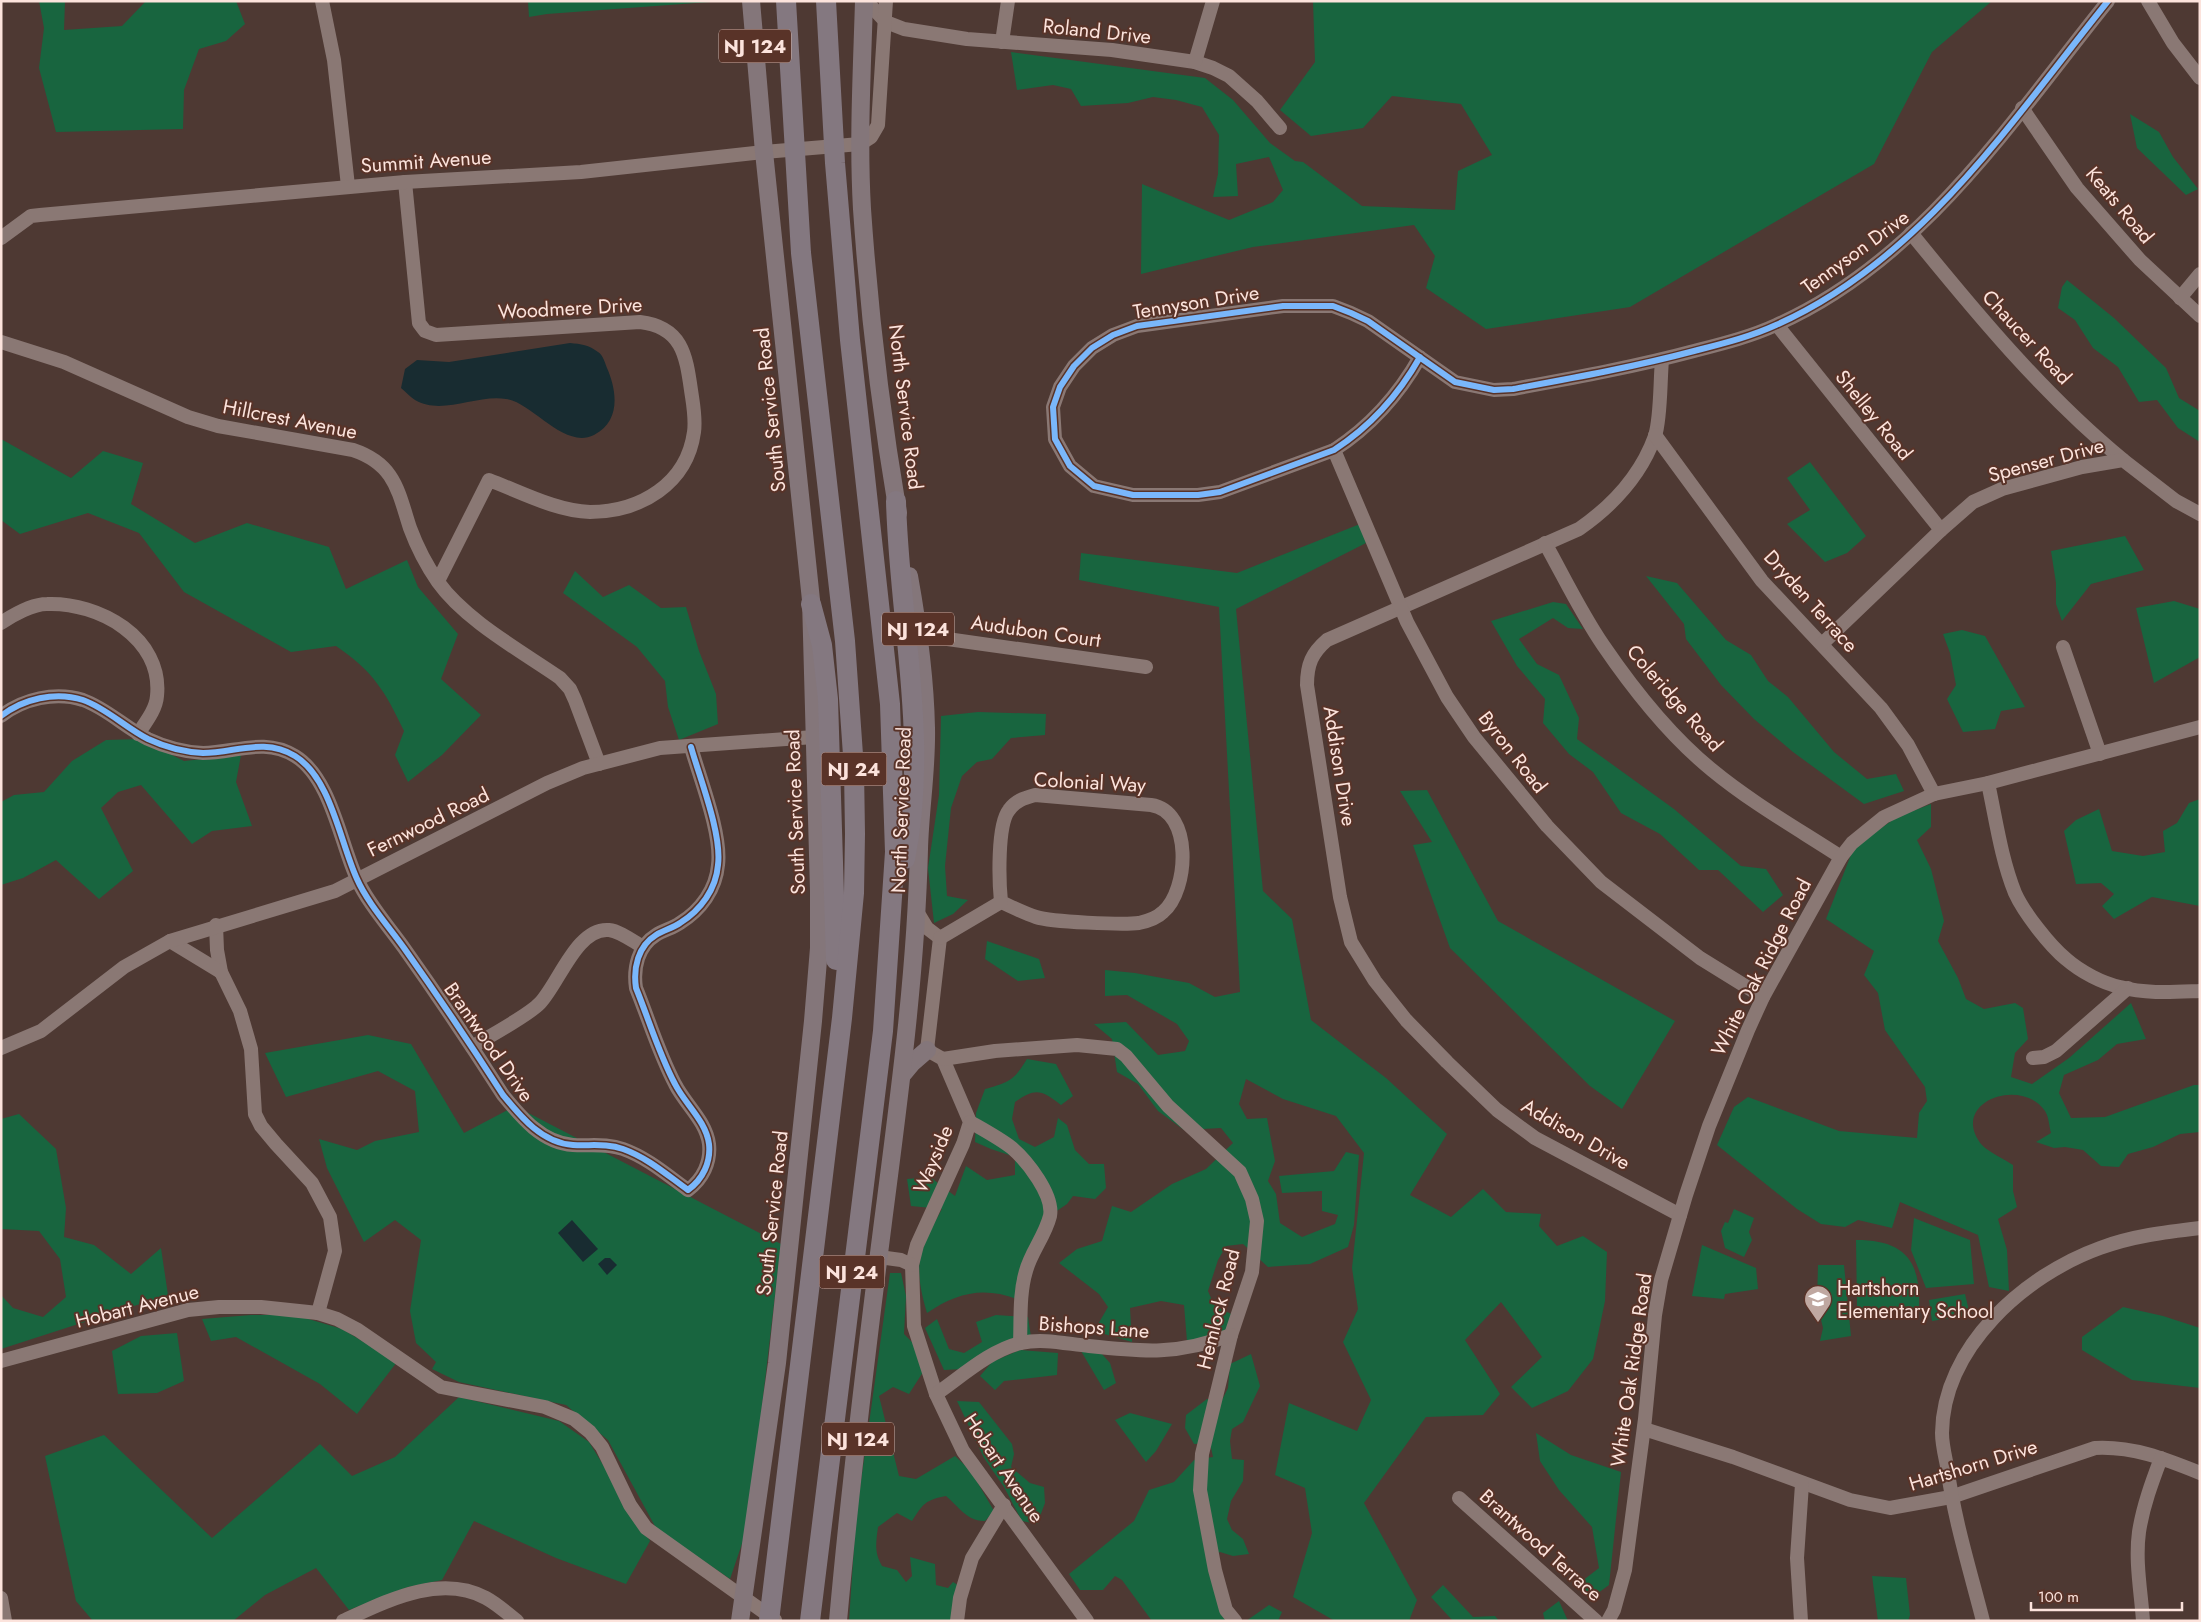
<svg xmlns="http://www.w3.org/2000/svg" width="2201" height="1622" viewBox="0 0 2201 1622" font-family="Jost,sans-serif">
<style>
.green{fill:#18653f}
.water{fill:#182c31}
.lines{fill:none;stroke-linecap:round;stroke-linejoin:round}
.minor{stroke:#8a7874;stroke-width:14}
.major{stroke:#84767a;stroke-width:18}
.highway{stroke:#847880;stroke-width:20}
.cycleway-casing{stroke:#593328;stroke-width:9}
.cycleway{stroke:#7ab7fb;stroke-width:6}
.labels{text-anchor:middle;stroke-width:4;stroke-linejoin:round;paint-order:stroke}
.shield{fill:#593328;stroke:#cbaea6;stroke-width:1}
.shield-label{font-size:19px;font-weight:bold;fill:#fce3dc}
.street-label{font-size:20px;fill:#fce3dc;stroke:#593328}
.poi-label{font-size:20px;fill:#fce3dc;stroke:#593328;text-anchor:start}
</style>
<rect width="100%" height="100%" fill="#4e3933"/>
<!-- green -->
<g class="green">
<path d="M39 1H65L64 30 122 26 146 1H236L245 24 226 41 199 49 184 90 183 129 56 132 39 68 44 28Z"/>
<path d="M528 1H723L547 14 529 17Z"/>
<path d="M1313 1H1992L1932 52 1874 164 1630 307 1486 329 1426 288 1435 256 1414 225 1253 247 1141 274 1142 184 1229 220 1273 202 1283 190 1269 157 1236 164 1238 196 1213 197 1218 174 1219 135 1202 107 1176 100 1153 97 1128 103 1081 106 1071 89 1053 85 1017 90 1011 52 1205 78 1233 100 1270 143 1295 161 1303 162 1362 206 1455 210 1458 171 1492 155 1461 104 1392 96 1363 128 1311 136 1280 110 1315 62Z"/>
<path d="M2130 114 2159 132 2173 157 2198 189 2186 195 2137 148Z"/>
<path d="M2067 280 2114 318 2166 368 2179 398 2200 411V442L2178 428 2157 400 2139 402 2118 367 2093 348 2075 320 2058 308 2062 287Z"/>
<path d="M1 439 71 478 103 451 143 463 131 504 195 543 247 523 329 547 346 589 407 560 418 587 458 634 441 679 481 715 442 755 408 782 395 755 404 731C385 691 373 671 336 646L291 652 184 592 139 533 88 513 20 534 1 520Z"/>
<path d="M1810 462 1866 536 1847 553 1825 562 1787 524 1810 510 1787 478Z"/>
<path d="M1360 524 1366 543 1236 609 1263 891 1292 919 1311 1020 1386 1078 1447 1134 1410 1195 1451 1217 1483 1189 1506 1212 1541 1214 1539 1226 1557 1246 1583 1236 1607 1252 1605 1301 1593 1359 1568 1391 1532 1408 1511 1387 1542 1357 1501 1302 1465 1340 1500 1394 1483 1415 1426 1417 1364 1503 1417 1600 1409 1621H1335L1293 1597 1312 1533 1305 1488 1275 1475 1289 1403 1357 1431 1371 1400 1343 1342 1358 1309 1352 1268 1364 1153 1336 1116 1283 1099 1246 1079 1239 1104 1247 1119 1267 1118 1275 1161 1268 1181 1276 1194 1280 1223 1302 1237 1335 1224 1338 1215 1322 1211V1191L1282 1193 1279 1176 1334 1171 1346 1152 1359 1155 1354 1225 1348 1247 1310 1264 1268 1267 1243 1244 1226 1246 1218 1260 1208 1291 1214 1305 1231 1314 1227 1331 1187 1341 1184 1305 1161 1301 1130 1308 1132 1342 1094 1331 1108 1307 1099 1294 1059 1263 1077 1249 1102 1241 1112 1206 1131 1212 1172 1184 1206 1169 1233 1143 1221 1128 1184 1130 1158 1111 1138 1084 1117 1072 1112 1039 1094 1024 1126 1022 1158 1055 1185 1051 1189 1041 1177 1024 1127 995 1105 996V970L1135 973 1189 983 1215 997 1240 992 1219 607 1079 580 1081 553 1237 573Z"/>
<path d="M2125 536 2144 570 2091 584 2062 621 2056 604V583L2051 551Z"/>
<path d="M575 571 603 597 629 585 661 608 686 607 699 651 716 694 718 724 679 740 668 707 665 681 637 647 563 593Z"/>
<path d="M1646 576 1677 583 1726 640 1751 655 1768 681 1788 697 1834 752 1867 779 1896 774 1904 791 1864 804 1793 752 1754 719 1721 685 1686 639 1684 624Z"/>
<path d="M2174 601 2200 609V657L2154 683 2136 608Z"/>
<path d="M1553 602 1566 604 1583 629 1568 628 1553 618 1519 639 1537 664 1559 675 1579 718 1577 739 1674 809 1741 866 1766 869 1783 895 1763 912 1718 870H1699L1660 834 1621 813 1593 772 1569 754 1543 723 1545 699 1517 666 1491 621Z"/>
<path d="M1962 630 1985 636 2025 707 2001 711 1995 729 1963 732 1947 699 1956 685 1950 653 1943 634Z"/>
<path d="M978 712 1046 714 1045 735 1011 738 992 759 977 762 962 776 951 808 945 866 947 896 968 900 953 914 934 923 928 868 939 795 941 716Z"/>
<path d="M140 739 184 761 241 755 236 782 252 826 212 831 192 844 141 785 118 792 101 808 133 871 99 899 56 860 23 878 1 885V802L14 795 44 792 72 761 106 740Z"/>
<path d="M1427 790 1498 921 1675 1021 1622 1109 1590 1086 1450 948 1413 845 1432 842 1400 791Z"/>
<path d="M2200 799V906L2152 897 2114 919 2102 906 2114 894 2101 883 2076 884 2064 831 2076 820 2099 809 2112 851 2143 856 2165 852 2163 831 2177 823 2189 803Z"/>
<path d="M1931 804V827L1917 840 1931 869 1944 921 1938 941 1958 978 1966 999 1984 1009 2015 1003 2023 1008 2028 1039 2015 1053 2011 1077 2032 1084 2069 1058 2131 1003 2146 1039 2117 1044 2098 1060 2064 1075 2059 1093 2071 1118 2105 1117 2194 1085H2200V1132L2180 1134 2153 1147 2128 1154 2119 1167 2101 1166 2083 1150 2065 1147 2054 1148 2036 1142 2051 1133C2049 1126 2049 1117 2045 1111 2021 1076 1949 1102 1981 1144 1988 1152 2004 1159 2013 1165V1191L2017 1207 1998 1219 2007 1250 2009 1291 1989 1287 1978 1235 1900 1202 1892 1228 1858 1220 1845 1227 1821 1224 1797 1209 1717 1145 1734 1107 1748 1097 1839 1131 1917 1138 1919 1113 1927 1101 1925 1087 1885 1030 1878 993 1864 975 1874 951 1826 919 1854 847 1897 817Z"/>
<path d="M987 941 1039 959 1045 978 1018 981 985 959Z"/>
<path d="M368 1035 411 1044 464 1133 515 1106 781 1244 748 1526 730 1579 656 1528 608 1440 566 1405 459 1382 432 1369 436 1362 416 1343 410 1311 421 1240 395 1220 364 1242 327 1168 319 1139 357 1150 375 1141 419 1132 415 1091 378 1071 286 1097 265 1053Z"/>
<path d="M1027 1059 1056 1064 1073 1096 1061 1105C1041 1089 1035 1088 1015 1102L1012 1119 1019 1139 1035 1147 1054 1137 1058 1118 1067 1125 1075 1150 1089 1164H1104L1106 1188 1095 1199 1073 1196 1067 1204 1045 1219 1017 1299C983 1286 956 1293 927 1313 913 1265 918 1252 942 1209L911 1206 907 1179 930 1177 955 1196 966 1166 987 1180 1015 1175V1157L991 1149 975 1142 976 1113 985 1089C1010 1082 1014 1080 1027 1059Z"/>
<path d="M19 1114 56 1149 66 1208 64 1237 94 1245 131 1274 161 1248 168 1295 1 1349V1295L13 1308 43 1317 66 1297 60 1259 39 1231 1 1229V1119Z"/>
<path d="M1734 1209 1754 1218 1749 1232 1752 1240 1744 1257 1725 1248 1721 1231 1725 1222 1728 1223Z"/>
<path d="M1914 1218 1970 1240 1974 1284 1926 1288 1911 1250Z"/>
<path d="M1856 1240C1905 1240 1921 1261 1919 1308L1860 1309 1857 1306Z"/>
<path d="M1702 1245 1756 1268 1758 1289 1725 1294 1724 1299 1692 1296Z"/>
<path d="M1818 1265H1844L1851 1336 1820 1341 1823 1328 1817 1303Z"/>
<path d="M890 1273H901L906 1296 904 1334 918 1348 923 1372 909 1394 893 1387 879 1396 899 1476 916 1479 955 1456 971 1471 994 1511 985 1521C968 1522 958 1506 946 1496 925 1500 923 1504 912 1521L897 1513 878 1527C876 1543 874 1552 882 1566L897 1570 906 1582 912 1576 910 1557 935 1564 936 1585 948 1588 953 1582 966 1590 951 1621H849L856 1517Z"/>
<path d="M1965 1294 1970 1315 1932 1321 1929 1300Z"/>
<path d="M2123 1307 2163 1316 2200 1328V1388L2132 1380 2082 1350V1337Z"/>
<path d="M251 1315H295L342 1329 397 1362 357 1414 320 1384 236 1337 211 1341 202 1319Z"/>
<path d="M996 1315 1028 1317 1031 1337 963 1369 944 1370 925 1328 937 1319 949 1349 964 1353 982 1342 976 1322Z"/>
<path d="M177 1333 184 1381 157 1393 118 1394 112 1351 141 1336Z"/>
<path d="M1020 1350 1058 1353 1057 1375 1004 1381 995 1390 980 1376 992 1362Z"/>
<path d="M1081 1351 1101 1353 1110 1363 1116 1383 1104 1390Z"/>
<path d="M1251 1354 1260 1386 1243 1422 1232 1429 1230 1441 1232 1459 1244 1460 1243 1481 1231 1501 1227 1519 1232 1530 1243 1539 1249 1554 1233 1556 1220 1552 1207 1559 1231 1621H1152L1122 1580 1115 1576 1103 1590H1080L1069 1574 1134 1521 1149 1490 1174 1482 1194 1460 1213 1457 1210 1443 1194 1444 1185 1428 1186 1415 1207 1399 1221 1402 1228 1388 1230 1364Z"/>
<path d="M459 1397 559 1421 589 1442 650 1541 626 1584 556 1558 474 1521 442 1580 408 1587 349 1610 316 1568 265 1595 233 1621H93L76 1601 45 1456 104 1435 212 1538 320 1444 352 1476 395 1457Z"/>
<path d="M957 1401 979 1402 1012 1444 1014 1454 1011 1467 1030 1483 1044 1487 1045 1503 1037 1524 1022 1521 1004 1487 984 1458Z"/>
<path d="M1130 1413 1172 1424 1156 1451 1146 1462 1115 1420Z"/>
<path d="M1536 1433 1571 1455 1621 1472 1609 1585 1594 1596 1577 1585 1599 1568 1592 1527 1559 1490 1540 1461Z"/>
<path d="M1872 1576 1906 1578 1910 1615 1908 1621H1878Z"/>
<path d="M1443 1585 1473 1617 1495 1616 1499 1621H1453L1431 1597Z"/>
<path d="M1559 1601 1568 1621H1545L1543 1613Z"/>
<path d="M1269 1605 1282 1612 1278 1621H1246Z"/>
</g>
<!-- water -->
<g class="water">
<path d="M570 343C581 344 589 345 598 352 603 355 605 363 607 368 617 391 621 421 594 435 564 450 533 403 506 399 477 394 442 416 415 400 410 397 405 391 401 388L405 369 417 360 449 362Z"/>
<path d="M572 1220 598 1249 583 1262 558 1233Z"/>
<path d="M605 1258H610L617 1265 607 1275 598 1264Z"/>
</g>
<g class="lines">
<!-- minor -->
<g class="minor">
<path d="M322 1 334 60 348 186"/>
<path d="M866 1 886 22 904 29 967 39 1112 50 1195 62 1213 68 1229 76 1257 101 1280 128"/>
<path d="M2148 1 2173 43 2200 78"/>
<path d="M1002 42 1008 1"/>
<path d="M1195 62 1213 1"/>
<path d="M2022 108 2077 188 2140 260 2200 316"/>
<path d="M405 182 419 323 425 331 436 335 640 322C682 327 686 355 691 390 693 404 696 418 694 432 687 484 640 512 590 512 556 511 521 492 489 480L438 581"/>
<path d="M1911 233C1976 313 2043 394 2123 460"/>
<path d="M1 238 31 216 40 215 405 182 581 172 764 152 860 144 871 137 878 125 886 1"/>
<path d="M2180 298 2200 274"/>
<path d="M1777 325 1941 530"/>
<path d="M1 342 64 362 188 417 218 426 353 450C395 464 398 491 410 528 417 547 427 566 438 582 465 620 521 651 560 678L570 689 575 700 599 764"/>
<path d="M1420 357C1398 396 1371 426 1334 450L1220 492 1198 495H1133L1094 486 1070 466 1055 439 1053 407 1060 387 1074 366 1092 348 1113 335 1137 326 1283 306H1333L1351 313 1368 321 1455 382 1494 390 1513 389C1573 378 1634 367 1694 351 1721 344 1750 337 1776 325 1921 261 2012 120 2108 1"/>
<path d="M1662 360C1660 381 1661 417 1655 436 1641 475 1612 506 1579 529L1327 640C1312 653 1307 664 1307 685L1340 897 1351 942 1375 981 1406 1020 1447 1062 1497 1110 1535 1138 1680 1215"/>
<path d="M1655 435 1762 581 1881 708 1908 745 1934 794"/>
<path d="M1334 450 1407 622 1447 697 1474 737 1547 826 1601 882 1700 958 1763 997"/>
<path d="M1545 543C1564 577 1581 613 1603 645 1633 689 1670 736 1712 770 1752 803 1798 829 1841 857"/>
<path d="M1 623C13 615 33 604 47 604 99 602 163 638 157 696 156 710 145 723 138 734"/>
<path d="M919 635 1146 667"/>
<path d="M1822 644 1941 530 1973 502 2002 489 2082 467 2123 460 2176 501 2200 514"/>
<path d="M2063 647 2100 754"/>
<path d="M1 716C23 699 55 691 83 700 106 708 126 728 148 739 165 747 184 752 203 753 235 753 264 737 295 756 331 778 340 842 357 879 367 902 389 927 404 948 438 996 471 1045 503 1095 521 1117 542 1143 573 1145 590 1146 607 1143 623 1149 648 1158 667 1175 688 1190 703 1179 711 1162 709 1144 706 1121 685 1104 675 1084 659 1054 649 1020 636 988 633 968 638 946 656 935 664 930 673 928 680 923 701 910 716 889 718 865 722 834 700 779 691 747"/>
<path d="M1988 783C1996 820 2001 858 2015 893 2024 913 2050 946 2066 959 2081 972 2102 983 2120 987 2146 994 2173 992 2200 991"/>
<path d="M1035 795 1151 805C1193 811 1189 890 1163 912 1157 918 1148 921 1139 923 1123 925 1051 922 1036 917 1024 913 1012 907 1001 902 999 882 997 825 1009 810 1015 801 1024 798 1035 795Z"/>
<path d="M918 913 927 928 940 938"/>
<path d="M216 925 217 950 221 972 240 1011 251 1049 255 1114 261 1126 276 1144 312 1183 330 1217 335 1251 318 1313"/>
<path d="M940 938 927 1050 943 1059 970 1122 963 1144 917 1245 912 1265 914 1326 936 1394 963 1451 1087 1621"/>
<path d="M940 938 1001 902"/>
<path d="M170 941 221 972"/>
<path d="M472 1047C489 1036 528 1016 540 1003 559 983 577 927 609 930 620 931 634 942 643 947"/>
<path d="M1 1048 41 1031 124 967 170 941 335 891 547 783 583 768 660 748 814 737"/>
<path d="M2033 1058 2044 1057 2056 1051 2128 988"/>
<path d="M943 1059 995 1051 1077 1045 1117 1049 1126 1056 1168 1106 1240 1172 1252 1199 1257 1221 1252 1272 1231 1335 1202 1454 1200 1490 1215 1570 1226 1610 1235 1621"/>
<path d="M970 1122C984 1130 999 1138 1012 1148 1027 1161 1054 1195 1050 1216 1045 1236 1031 1252 1026 1271 1019 1294 1021 1320 1020 1343"/>
<path d="M879 1257 901 1260 912 1265"/>
<path d="M1 1361 188 1310 219 1307H261L318 1313 337 1319 358 1330 441 1387 545 1407 574 1419 590 1432 602 1447 630 1505 646 1528 775 1620"/>
<path d="M936 1394C961 1377 990 1350 1021 1343 1043 1338 1067 1344 1089 1346 1144 1352 1178 1355 1231 1335"/>
<path d="M1644 1429 1733 1457 1850 1500 1890 1508 1951 1497 2095 1448C2133 1446 2165 1459 2200 1473"/>
<path d="M1459 1498 1596 1621"/>
<path d="M1 1598 5 1621"/>
<path d="M343 1621C385 1602 439 1573 486 1598 497 1604 507 1613 517 1621"/>
<path d="M957 1621 960 1598 972 1558 1004 1505"/>
<path d="M1608 1621 1614 1610 1625 1570 1645 1419 1655 1315 1661 1280 1686 1195 1709 1126 1748 1030 1763 997 1841 857 1852 843 1884 817 1934 794 1988 783 2200 727"/>
<path d="M1801 1621 1797 1558 1802 1484"/>
<path d="M1983 1621C1970 1570 1954 1519 1947 1466 1945 1456 1942 1444 1942 1433 1943 1347 2025 1275 2100 1248 2132 1236 2166 1232 2200 1228"/>
<path d="M2143 1621C2141 1592 2135 1561 2139 1532 2143 1506 2152 1482 2161 1458"/>
</g>
<!-- major -->
<g class="major">
<path d="M864 1C862 70 858 140 862 209 869 310 881 414 898 513"/>
<path d="M902 1075 912 1063 927 1050"/>
<path d="M740 1621 777 1363 813 1021 819 948V891L811 600 764 152 751 1"/>
<path d="M838 1621C850 1488 866 1355 883 1222 899 1098 916 974 919 849 920 809 927 769 926 728 925 677 918 626 909 576"/>
</g>
<!-- highway -->
<g class="highway">
<path d="M896 501C899 620 929 740 905 859"/>
<path d="M811 604 822 645 828 699 836 960"/>
<path d="M769 1621 842 1018 854 893 855 834 854 769 845 641 801 253 786 1"/>
<path d="M810 1621 883 1031 895 852 890 704 850 340 835 163 826 1"/>
</g>
<!-- cycleway casing -->
<g class="cycleway-casing">
<g id="cycleway">
<path d="M1420 357C1398 396 1371 426 1334 450L1220 492 1198 495H1133L1094 486 1070 466 1055 439 1053 407 1060 387 1074 366 1092 348 1113 335 1137 326 1283 306H1333L1351 313 1368 321 1455 382 1494 390 1513 389C1573 378 1634 367 1694 351 1721 344 1750 337 1776 325 1921 261 2012 120 2108 1"/>
<path d="M1 716C23 699 55 691 83 700 106 708 126 728 148 739 165 747 184 752 203 753 235 753 264 737 295 756 331 778 340 842 357 879 367 902 389 927 404 948 438 996 471 1045 503 1095 521 1117 542 1143 573 1145 590 1146 607 1143 623 1149 648 1158 667 1175 688 1190 703 1179 711 1162 709 1144 706 1121 685 1104 675 1084 659 1054 649 1020 636 988 633 968 638 946 656 935 664 930 673 928 680 923 701 910 716 889 718 865 722 834 700 779 691 747"/>
</g>
</g>
<!-- cycleway -->
<use href="#cycleway" class="cycleway"/>
</g>
<!-- icons -->
<defs>
<g id="school-pin" transform="scale(1.4375)"><path d="M0 17L-7.5 6A9.5 9.5 0 1 1 7.5 6Z" fill="#bfa8a1" stroke="#593328"/><path d="M0-5L7-2L0 1L-7-2ZM-4 1L0 2.5L4 1V4Q0 6-4 4Z" fill="#fff"/></g>
</defs>
<g fill-rule="evenodd">
<use href="#school-pin" x="1818" y="1299"/>
</g>
<g class="labels">
<!-- shield labels -->
<g class="shield">
<rect x="719" y="29.5" width="72" height="33" rx="4"/>
<rect x="882" y="612.5" width="72" height="33" rx="4"/>
<rect x="821.5" y="752.5" width="65" height="33" rx="4"/>
<rect x="819.5" y="1255.5" width="65" height="33" rx="4"/>
<rect x="822" y="1422.5" width="72" height="33" rx="4"/>
</g>
<g class="shield-label">
<text x="755" y="53">NJ 124</text>
<text x="918" y="636">NJ 124</text>
<text x="854" y="776">NJ 24</text>
<text x="852" y="1279">NJ 24</text>
<text x="858" y="1446">NJ 124</text>
</g>
<!-- street labels -->
<g class="street-label">
<text transform="translate(1097 31) rotate(6)" y="7">Roland Drive</text>
<text transform="translate(426 161) rotate(-4)" y="7">Summit Avenue</text>
<text transform="translate(2120 205) rotate(50)" y="7">Keats Road</text>
<text transform="translate(1855 252) rotate(-36)" y="7">Tennyson Drive</text>
<text transform="translate(1196 302) rotate(-9)" y="7">Tennyson Drive</text>
<text transform="translate(570 308) rotate(-3)" y="7">Woodmere Drive</text>
<text transform="translate(2027 337) rotate(47)" y="7">Chaucer Road</text>
<text transform="translate(906 407) rotate(83)" y="7">North Service Road</text>
<text transform="translate(770 410) rotate(-96)" y="7">South Service Road</text>
<text transform="translate(1874 415) rotate(51)" y="7">Shelley Road</text>
<text transform="translate(290 419) rotate(11)" y="7">Hillcrest Avenue</text>
<text transform="translate(2046 460) rotate(-15)" y="7">Spenser Drive</text>
<text transform="translate(1811 601) rotate(48)" y="7">Dryden Terrace</text>
<text transform="translate(1036 631) rotate(8)" y="7">Audubon Court</text>
<text transform="translate(1675 698) rotate(49)" y="7">Coleridge Road</text>
<text transform="translate(1513 752) rotate(52)" y="7">Byron Road</text>
<text transform="translate(1340 766) rotate(81)" y="7">Addison Drive</text>
<text transform="translate(1090 782) rotate(3)" y="7">Colonial Way</text>
<text transform="translate(901 810) rotate(-88)" y="7">North Service Road</text>
<text transform="translate(795 812) rotate(-92)" y="7">South Service Road</text>
<text transform="translate(428 822) rotate(-26)" y="7">Fernwood Road</text>
<text transform="translate(1761 967) rotate(-63)" y="7">White Oak Ridge Road</text>
<text transform="translate(489 1042) rotate(55)" y="7">Brantwood Drive</text>
<text transform="translate(1576 1134) rotate(30)" y="7">Addison Drive</text>
<text transform="translate(933 1159) rotate(-67)" y="7">Wayside</text>
<text transform="translate(772 1213) rotate(-84)" y="7">South Service Road</text>
<text transform="translate(137 1306) rotate(-14)" y="7">Hobart Avenue</text>
<text transform="translate(1218 1309) rotate(-76)" y="7">Hemlock Road</text>
<text transform="translate(1094 1327) rotate(4)" y="7">Bishops Lane</text>
<text transform="translate(1631 1370) rotate(-82)" y="7">White Oak Ridge Road</text>
<text transform="translate(1973 1465) rotate(-17)" y="7">Hartshorn Drive</text>
<text transform="translate(1004 1468) rotate(56)" y="7">Hobart Avenue</text>
<text transform="translate(1541 1545) rotate(42)" y="7">Brantwood Terrace</text>
</g>
<!-- poi labels -->
<g class="poi-label">
<text x="1837" y="1295">Hartshorn<tspan x="1837" dy="23">Elementary School</tspan></text>
</g>
</g>
<!-- border -->
<rect width="2201" height="1622" fill="none" stroke="#fce3dc" stroke-width="5"/>
<!-- scale -->
<path d="M2031 1602v8h151v-8" fill="none" stroke="#fce3dc" stroke-width="2.5"/>
<text x="2038" y="1602" font-size="15" fill="#fce3dc" stroke="#593328" stroke-width="4" paint-order="stroke">100 m</text>
</svg>
